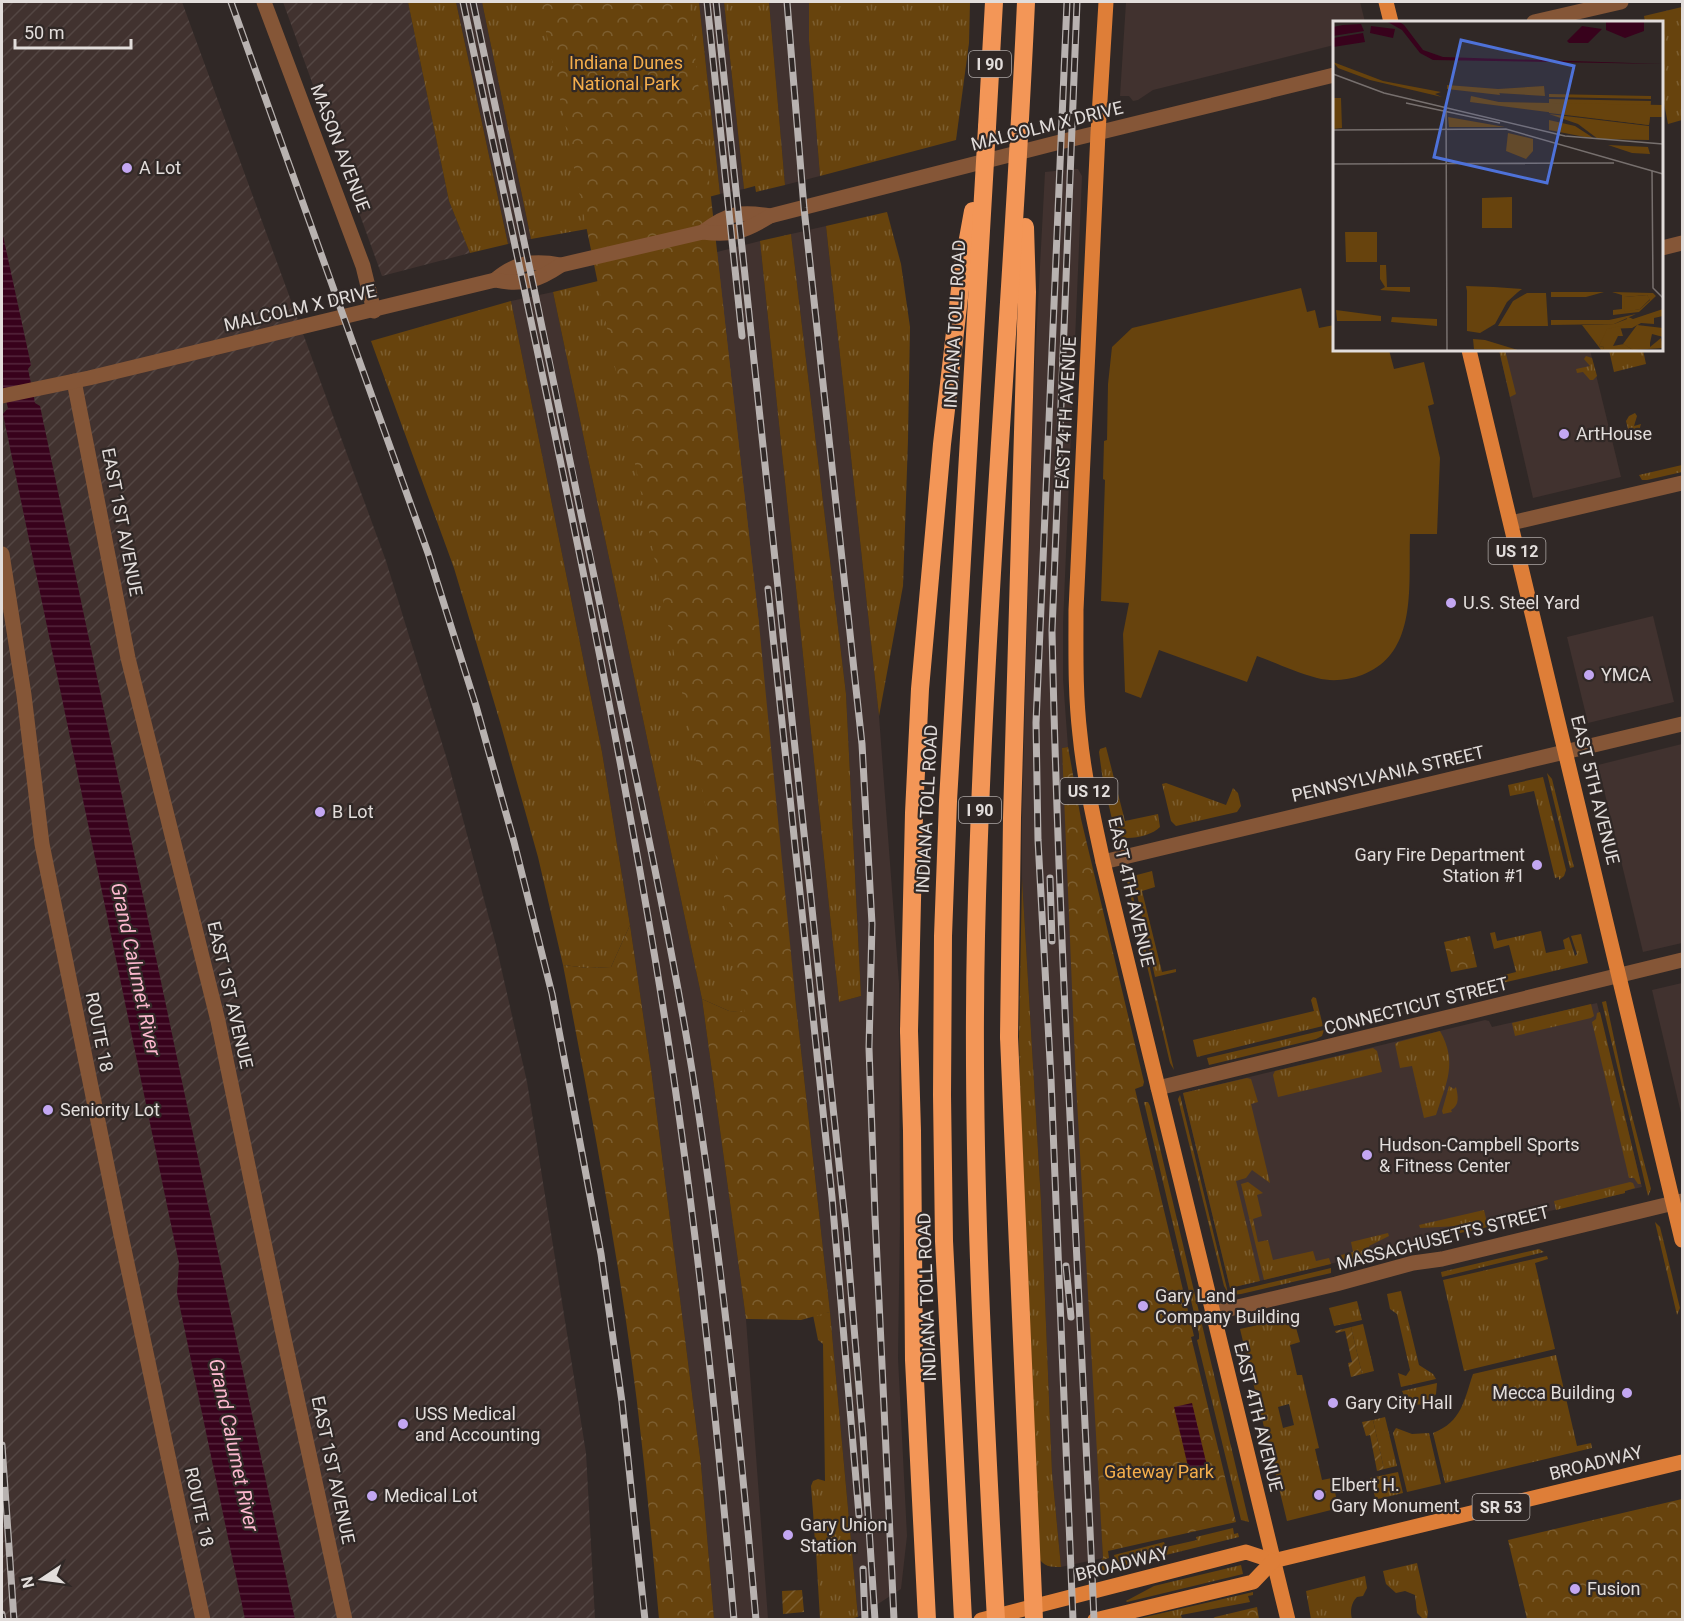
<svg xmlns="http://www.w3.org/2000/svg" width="1684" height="1621" viewBox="0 0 1684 1621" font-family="Roboto,sans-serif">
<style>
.built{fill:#41322f}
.industrial{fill:url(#industrial-furrows)}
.grass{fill:url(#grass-tufts);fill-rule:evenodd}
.forest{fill:url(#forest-crowns)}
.garden{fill:url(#garden-furrows)}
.pitch{fill:#67430d}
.water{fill:url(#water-rules)}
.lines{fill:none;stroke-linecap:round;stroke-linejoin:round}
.minor{stroke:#855637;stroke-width:15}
.major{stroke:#de7e38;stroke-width:15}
.highway{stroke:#f39657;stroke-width:18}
.rail-casing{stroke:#b8b2b0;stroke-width:7}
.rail{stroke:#302826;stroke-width:4.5;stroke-dasharray:14;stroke-linecap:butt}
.highway-bridge{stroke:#f39657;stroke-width:18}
.poi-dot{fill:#c3a7f2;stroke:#302826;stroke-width:2}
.labels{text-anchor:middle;stroke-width:4.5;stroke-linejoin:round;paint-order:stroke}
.shield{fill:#302826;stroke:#ada7a5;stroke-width:1.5}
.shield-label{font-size:16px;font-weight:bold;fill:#e2dddb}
.park-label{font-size:18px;fill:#f5ae4b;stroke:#302826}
.street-label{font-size:18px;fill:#e2dddb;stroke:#302826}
.poi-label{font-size:18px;fill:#e2dddb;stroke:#302826;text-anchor:start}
.water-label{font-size:20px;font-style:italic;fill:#fcb7ce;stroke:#302826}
.inset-road{fill:none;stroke:#77706e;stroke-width:1.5}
.view{fill:#4e72d9;fill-opacity:0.15;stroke:#4e72d9;stroke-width:3}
.inset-edge{fill:none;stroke:#e2dddb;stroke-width:3}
</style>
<defs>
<pattern id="industrial-furrows" width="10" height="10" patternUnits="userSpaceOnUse" patternTransform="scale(1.5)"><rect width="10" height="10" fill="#41322f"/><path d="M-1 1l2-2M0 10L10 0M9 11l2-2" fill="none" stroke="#534643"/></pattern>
<pattern id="grass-tufts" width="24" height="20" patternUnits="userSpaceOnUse" patternTransform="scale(1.5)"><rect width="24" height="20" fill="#67430d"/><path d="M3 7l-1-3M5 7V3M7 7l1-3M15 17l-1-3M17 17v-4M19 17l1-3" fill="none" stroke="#7c5e30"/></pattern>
<pattern id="forest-crowns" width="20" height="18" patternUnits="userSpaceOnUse" patternTransform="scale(1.5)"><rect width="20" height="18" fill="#67430d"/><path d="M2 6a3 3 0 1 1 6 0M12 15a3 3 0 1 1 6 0" fill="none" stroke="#7c5e30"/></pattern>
<pattern id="garden-furrows" width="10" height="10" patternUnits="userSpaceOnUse" patternTransform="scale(1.5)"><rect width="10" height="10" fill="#67430d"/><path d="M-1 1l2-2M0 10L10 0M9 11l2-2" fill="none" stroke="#7c5e30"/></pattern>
<pattern id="water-rules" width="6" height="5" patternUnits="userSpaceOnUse" patternTransform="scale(1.5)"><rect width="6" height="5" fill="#38021c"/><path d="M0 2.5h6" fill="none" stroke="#54263c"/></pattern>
</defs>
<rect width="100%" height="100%" fill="#302826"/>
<!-- built -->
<g class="built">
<path d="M456 2H482L531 239 508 244Z"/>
<path d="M699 2H724L744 189 720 194Z"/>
<path d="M769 2H809V40L820 176 785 185Z"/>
<path d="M1126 2H1360L1365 22H1334V45L1153 90 1138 100 1133 101 1129 96H1120Z"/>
<path d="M1074 169H1078L1082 176 1063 624V679L1068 747 1062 748 1103 1558 1061 1567 1052 1472 1041 1201 1022 878V819L1033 398 1045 172Z"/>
<path d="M826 226 879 716 899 983 900 1221 898 1358 907 1536 901 1589 858 1617 830 1312 796 1005 717 252 760 241 839 1002 861 996 846 694 791 234Z"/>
<path d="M553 292 702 999 746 1319 768 1619H714L701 1465 651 1069 630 925 602 752 511 301Z"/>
<path d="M1499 350H1590L1621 477 1533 498Z"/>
<path d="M1653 616 1674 702 1588 723 1567 637Z"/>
<path d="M1682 744V943L1643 952 1598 765Z"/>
<path d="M1682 983V1117L1652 990Z"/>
<path d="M1597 1003 1642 1187 1625 1191V1193L1230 1288 1183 1093 1485 1020 1489 1021 1492 1027Z"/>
</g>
<!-- industrial -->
<g class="industrial">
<path d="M2 2H182L386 561 449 766 496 945 527 1082 586 1453 595 1619 2 1620Z"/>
<path d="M283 2H408L449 201 470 253 382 276Z"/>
</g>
<!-- grass -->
<g class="grass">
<path d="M408 2H456L508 244 470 253 449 201Z"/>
<path d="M482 2H699L720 194 587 229 531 239Z"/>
<path d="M724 2H769L785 185 756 192 755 186 744 189Z"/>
<path d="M809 2H970L969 43 956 140 820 176 809 40Z"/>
<path d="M1682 7V120L1668 124 1662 93V22H1645L1644 16Z"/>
<path d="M887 212 901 264 910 327 908 440 903 586 879 716 826 226Z"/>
<path d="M791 234 846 694 861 996 839 1002 760 241Z"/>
<path d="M717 252 759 624 765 1015 729 1011 702 999 553 292Z"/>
<path d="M511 301 602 752 630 925 611 967 588 968 563 965 538 857 500 722 454 568 371 341Z"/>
<path d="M1499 350H1505L1516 394 1510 397Z"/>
<path d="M1609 350H1643L1646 364 1614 372Z"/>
<path d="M1586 356 1592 358 1597 376 1593 380H1590L1583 372 1577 373 1576 369 1590 366 1584 359Z"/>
<path d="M1635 413 1637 416 1634 426 1641 424 1637 437 1633 440 1630 437 1626 421 1629 416Z"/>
<path d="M1682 465V472L1647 480H1642L1639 475Z"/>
<path d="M1106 747 1125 821 1158 814 1160 827C1152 836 1127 841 1116 836L1103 781 1099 752 1100 749Z"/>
<path d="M1547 773 1552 779 1572 860 1574 867 1570 868Z"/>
<path d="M1543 777 1566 870 1564 876 1559 880V877L1555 878 1534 791 1510 796 1508 785Z"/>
<path d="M1166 783 1226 805 1233 788 1238 793 1241 806 1237 812 1176 826 1171 821 1162 784Z"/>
<path d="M1152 871 1155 887 1142 891 1162 972 1176 969V972L1155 977 1133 876Z"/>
<path d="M1128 875 1174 1070 1170 1063 1127 881Z"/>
<path d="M1022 878 1041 1201 1052 1472 1061 1567C1050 1567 1044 1567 1038 1557L1023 1215 1019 1038Z"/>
<path d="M1541 931 1546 953 1565 949 1563 940 1569 937 1575 956 1577 954 1571 936 1581 934 1588 963 1502 983 1500 976 1516 972 1509 945 1494 949 1490 933 1495 932 1497 941Z"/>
<path d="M1313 997 1316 998 1323 1026 1197 1057 1193 1040 1314 1011 1311 1000Z"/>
<path d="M1606 1001 1624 1085 1651 1189 1648 1196 1602 1002Z"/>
<path d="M1591 1004 1594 1016 1591 1018 1515 1036 1512 1023Z"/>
<path d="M1600 1012 1641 1184H1638L1634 1178H1629L1592 1022 1596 1019 1597 1013Z"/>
<path d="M1324 1030 1322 1036 1316 1039 1209 1065 1207 1058Z"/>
<path d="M1440 1031C1458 1063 1446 1083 1436 1115L1424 1118 1412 1066 1400 1068 1395 1044 1398 1042Z"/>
<path d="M1373 1048 1377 1051 1382 1072 1278 1097 1273 1075 1275 1071Z"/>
<path d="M1247 1078 1251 1079 1258 1102 1251 1104 1270 1183 1252 1170 1246 1178 1236 1181 1260 1281 1230 1288 1183 1093Z"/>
<path d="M1449 1086 1454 1089 1456 1087C1458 1096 1460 1105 1451 1110L1452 1112 1443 1114 1442 1111Z"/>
<path d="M1180 1095 1228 1293 1224 1286 1178 1099Z"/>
<path d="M1144 1102H1148L1150 1106 1249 1522 1241 1520 1197 1340 1199 1339V1334Z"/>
<path d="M1248 1182 1263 1193 1257 1195 1262 1216 1253 1219 1258 1242 1268 1240 1273 1260 1313 1251 1316 1261 1329 1258 1331 1264 1264 1280 1241 1184Z"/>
<path d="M1630 1182 1633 1183 1635 1188 1625 1191V1193L1556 1210 1554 1201Z"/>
<path d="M1484 1210 1488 1227 1460 1233 1459 1226 1420 1228 1419 1225Z"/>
<path d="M1655 1222 1660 1227 1680 1308 1677 1315Z"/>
<path d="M1388 1233 1389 1236 1369 1246 1371 1254 1343 1261 1341 1255 1353 1252 1351 1242Z"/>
<path d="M1539 1249 1544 1252 1442 1277 1441 1272Z"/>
<path d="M1547 1256 1548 1259 1535 1263 1555 1349 1464 1371 1443 1280Z"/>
<path d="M1331 1268V1273L1241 1294 1232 1295 1231 1292Z"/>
<path d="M1401 1291 1419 1365 1433 1374 1436 1379 1401 1387 1398 1373 1406 1376 1410 1370 1397 1314 1390 1309 1387 1294Z"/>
<path d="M1357 1301 1362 1320 1334 1326 1329 1308Z"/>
<path d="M830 1312 858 1617 849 1619H820L816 1551 830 1550 829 1542 815 1543 814 1527 828 1526V1524L814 1525 811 1486 813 1481 818 1479 825 1481 823 1344 818 1340 813 1315Z"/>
<path d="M1293 1317 1300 1342 1290 1345 1297 1375H1302L1319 1448 1315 1449 1322 1480 1332 1478 1338 1506 1335 1509 1287 1521 1240 1329ZM1289 1404 1294 1425 1283 1428 1278 1407Z"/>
<path d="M1363 1324 1374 1371 1362 1374 1351 1327Z"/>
<path d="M1556 1355 1577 1446 1591 1443 1592 1448 1445 1483 1433 1433C1462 1422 1464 1400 1473 1374Z"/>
<path d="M1437 1383 1436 1394 1427 1404C1415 1406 1407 1403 1402 1391Z"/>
<path d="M1385 1417 1397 1466 1384 1469 1373 1420Z"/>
<path d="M1396 1428 1412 1434 1429 1433 1441 1484 1407 1492 1393 1433Z"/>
<path d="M1398 1472 1403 1493 1378 1499 1375 1497 1370 1478Z"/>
<path d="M1233 1528 1234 1534 1238 1533 1239 1537 1101 1571V1566L1116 1563 1114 1555 1164 1542 1166 1547 1197 1540 1196 1537Z"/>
<path d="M1417 1563 1428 1612 1427 1619H1423L1417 1613 1415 1595 1405 1591 1396 1593 1386 1584 1383 1571Z"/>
<path d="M1241 1565 1243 1574 1127 1602 1126 1601 1154 1586Z"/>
<path d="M1365 1576 1367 1588 1363 1596 1357 1597C1351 1603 1350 1611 1352 1619H1311L1306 1591Z"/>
<path d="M1253 1592V1595L1248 1596 1250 1602 1181 1615 1182 1619H1141V1618Z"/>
</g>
<!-- forest -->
<g class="forest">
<path d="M540 2H689L759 624 796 1005 830 1312 801 1320 746 1319 702 999 729 1011 745 1012 726 906Z"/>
<path d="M1068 747 1081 819 1144 1082 1143 1086 1135 1089 1194 1336 1191 1337 1192 1341 1236 1522 1108 1551 1109 1558 1100 1561 1103 1558 1076 1083 1062 748Z"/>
<path d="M630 925 651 1069 701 1465 714 1619H659C651 1532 643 1444 631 1356 613 1225 588 1095 563 965L588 968 611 967Z"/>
<path d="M1470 936 1477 967 1451 972 1444 942Z"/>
<path d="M1682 1499V1619H1527L1508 1540Z"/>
<path d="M1257 1607 1259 1619H1212L1215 1617Z"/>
</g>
<!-- garden -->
<g class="garden">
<path d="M1351 1327 1362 1374 1351 1377 1348 1363 1352 1362 1345 1331 1336 1333 1335 1331Z"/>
<path d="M1373 1420 1384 1469 1377 1471 1370 1435 1366 1436 1362 1422Z"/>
<path d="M802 1590 804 1612 783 1614 782 1591Z"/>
</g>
<!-- pitch -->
<path class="pitch" d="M1301 288 1307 312 1315 310 1319 328 1334 325V350H1389L1394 369 1424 362 1434 404 1428 406 1440 458 1437 534H1410C1408 583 1419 654 1362 675 1348 680 1332 682 1317 678 1297 673 1276 663 1257 656L1247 682 1159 650 1141 698 1125 692 1123 634 1129 603 1101 601 1105 480 1103 479 1104 441 1107 440 1108 384 1112 347 1132 328Z"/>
<!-- water -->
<g class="water">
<path d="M2 231 31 365 28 369 35 403 40 406 295 1619H245L177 1293 179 1263 3 414 8 408 2 386Z"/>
<path d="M1192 1403 1208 1470 1190 1475 1174 1407Z"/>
</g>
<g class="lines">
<!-- minor -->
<g class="minor">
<path d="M264 2 363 266 374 311"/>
<path d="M1534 22 1621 2"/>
<path d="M703 232C727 213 741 211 770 216"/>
<path d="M1662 248 1682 243"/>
<path d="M495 280C516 262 534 260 561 265"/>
<path d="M74 381 128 658 218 1021 282 1329 345 1620"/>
<path d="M2 396 89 378 495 280C522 286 539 280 561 265L703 232C732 236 746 231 770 216L1060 142 1334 75"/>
<path d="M1511 523 1682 483"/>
<path d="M2 554 24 695 42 844 121 1235 203 1620"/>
<path d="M1103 862 1682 724"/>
<path d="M1158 1088 1682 960"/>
<path d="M1212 1313 1336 1284 1413 1263 1442 1259 1682 1201"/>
</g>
<!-- major -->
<g class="major">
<path d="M1106 2 1098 133 1076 610C1076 652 1075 693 1080 735 1084 777 1094 820 1103 862L1288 1620"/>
<path d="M1386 2 1391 22"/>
<path d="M1469 350 1682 1240"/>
<path d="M981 1620 1246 1552 1273 1561 1682 1462"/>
<path d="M1095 1620 1253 1582 1273 1561"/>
</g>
<!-- highway -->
<g class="highway">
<path d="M987 127 994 2"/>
<path d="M909 1031 912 1131 914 1360 927 1620"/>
<path d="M1009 1037 1034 1620"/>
</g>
<!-- rail casing -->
<g class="rail-casing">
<g id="rail">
<path d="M231 2 428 553 476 706 514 842 552 994 601 1254 622 1402 645 1620"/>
<path d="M463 2C531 322 602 641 656 964 692 1181 715 1400 734 1620"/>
<path d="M473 2C519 217 565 433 609 648 638 788 669 929 692 1070 721 1253 740 1435 756 1620"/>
<path d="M707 2 742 336"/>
<path d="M716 2 846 1230 863 1436 875 1620"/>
<path d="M787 2 804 208 862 744 872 924 869 1048 875 1216 894 1620"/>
<path d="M1067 2 1036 723 1038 840 1051 1079 1073 1620"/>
<path d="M1077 2 1052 631C1059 961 1080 1290 1094 1620"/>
<path d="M768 589 832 1197 859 1515"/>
<path d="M1050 878 1052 941"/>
<path d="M1066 1266 1071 1317"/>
<path d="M2 1445 14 1620"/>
<path d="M863 1569 865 1620"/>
<path d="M2 1614 3 1620"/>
</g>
</g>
<!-- rail -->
<use href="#rail" class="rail"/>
<!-- highway-bridge -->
<g class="highway-bridge">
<path d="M909 1031 914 813 920 689 942 444 962 272 973 211"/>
<path d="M1009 1037 1012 818 1027 292 1025 227"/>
<path d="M963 1620 944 1241 942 1095 943 936 948 801 987 127"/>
<path d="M996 1620C984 1392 971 1164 976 936 983 624 1012 313 1026 2"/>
</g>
</g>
<!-- markers -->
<g class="poi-dot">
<circle cx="127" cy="168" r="6"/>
<circle cx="1564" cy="434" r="6"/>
<circle cx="1451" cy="603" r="6"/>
<circle cx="1589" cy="675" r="6"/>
<circle cx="320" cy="812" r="6"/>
<circle cx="1537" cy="865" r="6"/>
<circle cx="48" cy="1110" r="6"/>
<circle cx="1367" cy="1155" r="6"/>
<circle cx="1143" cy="1306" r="6"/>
<circle cx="1627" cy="1393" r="6"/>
<circle cx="1333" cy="1403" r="6"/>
<circle cx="403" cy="1424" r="6"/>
<circle cx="1319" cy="1495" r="6"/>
<circle cx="372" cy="1496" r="6"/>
<circle cx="788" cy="1535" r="6"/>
<circle cx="1575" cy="1589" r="6"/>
</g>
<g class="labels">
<!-- shield labels -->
<g class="shield">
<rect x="969" y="51" width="42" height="26" rx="4.5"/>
<rect x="1488.5" y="538" width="57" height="26" rx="4.5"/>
<rect x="1060.5" y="778" width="57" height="26" rx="4.5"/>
<rect x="959" y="797" width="42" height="26" rx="4.5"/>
<rect x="1472.5" y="1494" width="57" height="26" rx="4.5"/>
</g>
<g class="shield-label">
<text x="990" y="70">I 90</text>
<text x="1517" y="557">US 12</text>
<text x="1089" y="797">US 12</text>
<text x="980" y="816">I 90</text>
<text x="1501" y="1513">SR 53</text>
</g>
<!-- park labels -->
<g class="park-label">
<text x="626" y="69">Indiana Dunes<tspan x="626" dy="21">National Park</tspan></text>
<text x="1159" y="1478">Gateway Park</text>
</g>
<!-- street labels -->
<g class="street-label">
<text transform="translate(1047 126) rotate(-14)" y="6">MALCOLM X DRIVE</text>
<text transform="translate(340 148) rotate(69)" y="6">MASON AVENUE</text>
<text transform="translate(300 308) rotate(-13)" y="6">MALCOLM X DRIVE</text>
<text transform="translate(955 324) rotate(-87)" y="6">INDIANA TOLL ROAD</text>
<text transform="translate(1066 413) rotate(-87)" y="6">EAST 4TH AVENUE</text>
<text transform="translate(122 522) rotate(79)" y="6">EAST 1ST AVENUE</text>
<text transform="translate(1388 774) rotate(-13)" y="6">PENNSYLVANIA STREET</text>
<text transform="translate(1595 790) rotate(76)" y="6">EAST 5TH AVENUE</text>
<text transform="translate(927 809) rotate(-87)" y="6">INDIANA TOLL ROAD</text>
<text transform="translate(1131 892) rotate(77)" y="6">EAST 4TH AVENUE</text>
<text transform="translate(230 995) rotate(77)" y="6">EAST 1ST AVENUE</text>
<text transform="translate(1416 1006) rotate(-14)" y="6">CONNECTICUT STREET</text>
<text transform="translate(99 1032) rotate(79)" y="6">ROUTE 18</text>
<text transform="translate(1443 1238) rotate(-14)" y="6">MASSACHUSETTS STREET</text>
<text transform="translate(927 1297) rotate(-92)" y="6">INDIANA TOLL ROAD</text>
<text transform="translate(1258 1417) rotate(76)" y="6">EAST 4TH AVENUE</text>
<text transform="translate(1596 1463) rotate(-14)" y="6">BROADWAY</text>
<text transform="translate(333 1470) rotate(78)" y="6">EAST 1ST AVENUE</text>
<text transform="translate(199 1507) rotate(78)" y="6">ROUTE 18</text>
<text transform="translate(1122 1564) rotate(-14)" y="6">BROADWAY</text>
</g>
<!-- poi labels -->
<g class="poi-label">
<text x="139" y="174">A Lot</text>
<text x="1576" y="440">ArtHouse</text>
<text x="1463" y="609">U.S. Steel Yard</text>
<text x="1601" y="681">YMCA</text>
<text x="332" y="818">B Lot</text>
<text x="1525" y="861" text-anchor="end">Gary Fire Department<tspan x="1525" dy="21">Station #1</tspan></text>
<text x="60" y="1116">Seniority Lot</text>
<text x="1379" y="1151">Hudson-Campbell Sports<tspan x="1379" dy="21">&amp; Fitness Center</tspan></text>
<text x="1155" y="1302">Gary Land<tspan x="1155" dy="21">Company Building</tspan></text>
<text x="1615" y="1399" text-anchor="end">Mecca Building</text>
<text x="1345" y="1409">Gary City Hall</text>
<text x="415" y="1420">USS Medical<tspan x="415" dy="21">and Accounting</tspan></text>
<text x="1331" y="1491">Elbert H.<tspan x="1331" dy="21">Gary Monument</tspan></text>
<text x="384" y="1502">Medical Lot</text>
<text x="800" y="1531">Gary Union<tspan x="800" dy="21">Station</tspan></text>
<text x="1587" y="1595">Fusion</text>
</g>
<!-- water labels -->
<g class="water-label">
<text transform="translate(136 969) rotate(78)" y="7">Grand Calumet River</text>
<text transform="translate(234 1445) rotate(78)" y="7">Grand Calumet River</text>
</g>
</g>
<!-- overview -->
<g transform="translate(1333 21)">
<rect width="330" height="330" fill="#302826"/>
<path d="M211 65 212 75 164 72 165 68ZM216 73 318 75V78L216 76ZM216 78 318 80 316 104 216 92ZM216 93 316 105V119L265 118 245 103ZM216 99 242 105 262 118 216 109ZM275 124 315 126 317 133 299 132ZM47 244H53L54 266H77V271L47 269 52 266 47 258ZM133 265 161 266 189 268 185 271 134 270ZM330 288V295L321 297V303L308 302 299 307 276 308 266 325 271 326 269 330 249 304 281 303 294 298 293 295 300 298Z" fill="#67430d"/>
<path d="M0 41 50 60 108 71 102 73 109 76 37 59 5 47ZM114 64 165 68 167 74 114 68ZM138 75 166 81 330 84V96H317L316 104 137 81ZM0 77H8L9 107 0 108ZM115 96 172 106H116ZM179 176V207H149V177ZM12 211H44V241H13ZM134 270H185V271L174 281 162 303 147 312 134 310ZM218 271H271L253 276H218ZM279 271 320 272 323 275 306 291 280 294V289L289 288V274ZM314 274 317 279 307 288 293 290 292 276ZM194 272H213L215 305H165L180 280ZM3 289 48 295V300H4ZM303 293 281 303 218 304V299H276ZM59 296 104 298V305L58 301ZM287 305 290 315H285L280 325 291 323 300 329 269 330 271 326 266 325 274 308ZM140 318 152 319 188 330 141 328Z" fill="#67430d" fill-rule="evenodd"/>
<path d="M314 274 317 278 307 288 292 291 291 276ZM304 304 330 307V316L319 313 317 322V326L328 317 330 327 300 329 290 323Z" fill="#67430d"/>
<path d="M175 112 200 118V130L193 138 173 130Z" fill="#67430d"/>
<path d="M53 0H65L71 4 90 29 110 36 330 43 100 39 87 32 69 9ZM273 0H311V10L292 17 273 9ZM10 4 28 3 31 10 0 15V6ZM38 5 62 8 60 17 37 12ZM249 5 269 8 255 22H236L234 20ZM30 12 32 21 0 26V17Z" fill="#38021c"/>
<path class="inset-road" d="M0 53 51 72 232 115 330 123M73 82 167 102M113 83 114 330M0 109 173 108 330 153M0 143 281 142M319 149 320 267 330 277"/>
<path class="view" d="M128 19 241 45 214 162 101 136Z"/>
<rect width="330" height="330" class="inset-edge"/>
</g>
<!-- border -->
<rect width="1684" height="1621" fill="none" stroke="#e2dddb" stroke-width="6"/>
<!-- north arrow -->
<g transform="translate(42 1579) rotate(257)" stroke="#302826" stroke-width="4.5" paint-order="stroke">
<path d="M0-4.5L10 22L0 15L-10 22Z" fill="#e2dddb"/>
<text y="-9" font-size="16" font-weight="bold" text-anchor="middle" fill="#e2dddb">N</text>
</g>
<!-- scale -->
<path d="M15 39v9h116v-9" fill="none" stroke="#e2dddb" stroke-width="3"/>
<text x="24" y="39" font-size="18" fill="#e2dddb" stroke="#302826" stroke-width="4.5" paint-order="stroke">50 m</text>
</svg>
